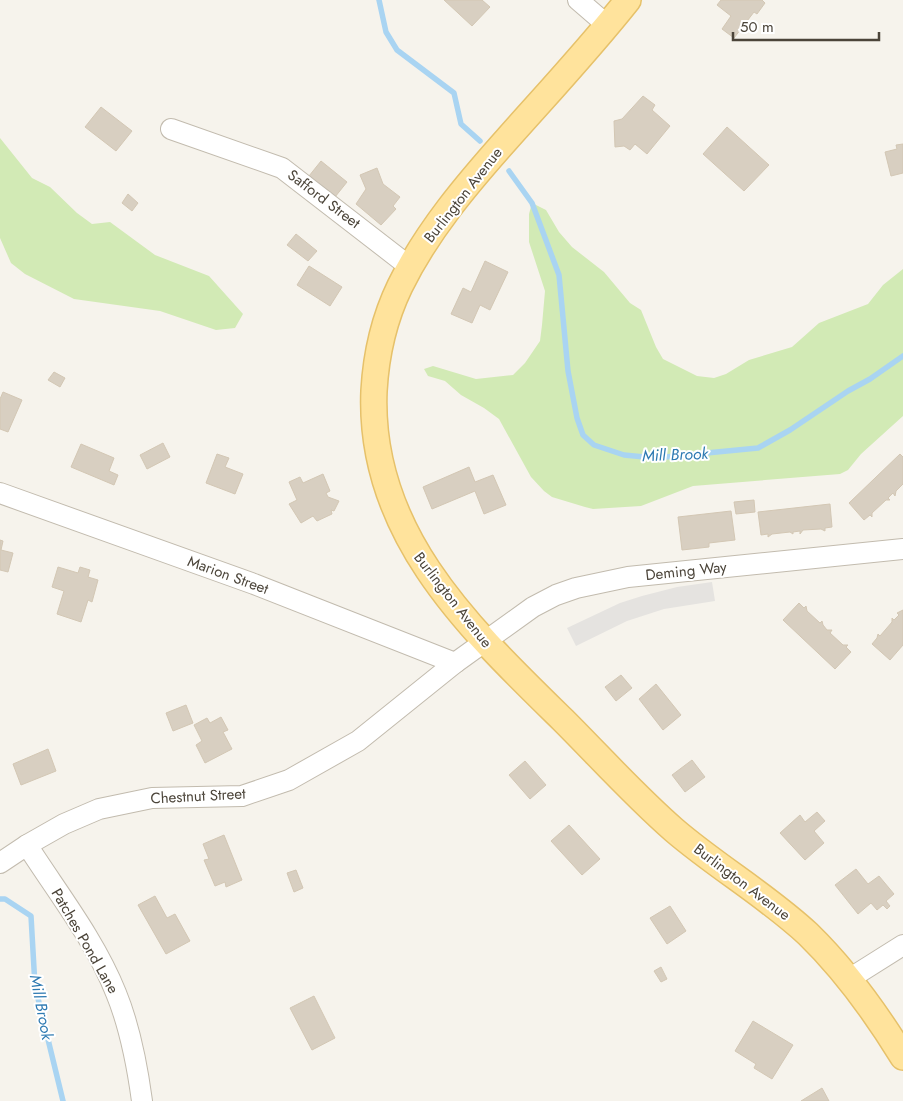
<svg xmlns="http://www.w3.org/2000/svg" width="903" height="1101" viewBox="0 0 903 1101" font-family="Jost,sans-serif">
<style>
.green{fill:#d2eab5}
.parking{fill:#e5e3e0}
.lines{fill:none;stroke-linecap:round;stroke-linejoin:round}
.stream{stroke:#a9d4f2;stroke-width:5.5}
.building{fill:#d8cfc1;stroke:#d3c7b4}
.minor-casing{stroke:#c2bbae;stroke-width:22}
.major-casing{stroke:#e6c16a;stroke-width:28}
.minor{stroke:#fff;stroke-width:20}
.major{stroke:#ffe39c;stroke-width:25}
.labels{text-anchor:middle;stroke-width:4;stroke-linejoin:round;paint-order:stroke}
.street-label{font-size:15px;fill:#4b4439;stroke:#fff}
.water-label{font-size:16px;font-style:italic;fill:#2e7ab2;stroke:#fff}
</style>
<rect width="100%" height="100%" fill="#f6f3ec"/>
<!-- green -->
<g class="green">
<path d="M0 138 32 178 50 187 77 213 92 224 110 222 155 255 209 276 243 314 235 328 216 330 160 311 74 299 25 274 11 263 0 238Z"/>
<path d="M532 203 546 210 559 232 572 247 604 272 630 303 641 310 656 347 663 359 697 376 714 378 726 374 749 360 792 347 819 323 868 304 883 285 903 269V416L861 454 848 470 840 474 693 486 641 506 593 509 585 507 552 497 544 491 531 477 499 419 484 408 461 395 445 381 428 376 424 369 433 366 476 379 513 375 525 363 540 341 542 325 545 291 529 242V214Z"/>
</g>
<!-- parking -->
<path class="parking" d="M712 582 715 601 664 609 627 621 576 646 567 628 620 603 642 596 677 587Z"/>
<g class="lines">
<!-- stream -->
<g class="stream">
<path d="M379 0 386 32 397 50 454 93 461 124 480 141"/>
<path d="M509 171 532 203 559 275 568 371 577 418 583 435 594 445 624 455 655 458 758 448 790 430 848 391 870 379 903 356"/>
<path d="M0 899H5L31 916 35 986 63 1101"/>
</g>
</g>
<!-- building -->
<g class="building">
<path d="M444 0H482L490 7 472 26Z"/>
<path d="M721 0H762L765 3 757 14 754 12 734 38 722 29 731 16 717 5Z"/>
<path d="M643 96 655 105 652 110 670 126 647 154 635 144 630 150 624 146 615 147 614 121 622 119Z"/>
<path d="M101 107 132 131 116 151 85 127Z"/>
<path d="M727 127 769 165 744 191 703 154Z"/>
<path d="M903 144V173L891 176 885 152 897 149 896 145Z"/>
<path d="M321 161 347 182 335 197 309 176Z"/>
<path d="M377 168 383 184 400 197 393 206 396 209 381 225 356 204 366 189 360 175Z"/>
<path d="M128 194 138 203 132 211 122 203Z"/>
<path d="M296 234 317 251 308 261 287 245Z"/>
<path d="M485 261 508 272 490 310 480 305 472 323 451 314 463 288 471 292Z"/>
<path d="M309 266 342 287 330 306 297 285Z"/>
<path d="M54 372 65 378 60 387 48 380Z"/>
<path d="M3 392 22 400 8 432 0 429V399Z"/>
<path d="M163 443 170 457 147 469 140 455Z"/>
<path d="M81 444 114 458 109 471 118 475 114 485 71 467Z"/>
<path d="M217 454 229 458 225 467 243 474 235 494 206 483Z"/>
<path d="M900 454 903 457V484L896 491 895 496 893 493 888 498 890 500H886L872 513V517L870 515 864 520 849 503Z"/>
<path d="M469 467 475 482 493 475 506 505 484 514 475 491 432 509 423 487Z"/>
<path d="M323 474 330 491 326 493 328 497 339 501 334 511 331 510 332 514 317 521 313 516 301 523 289 504 297 500 289 482 300 477 303 483Z"/>
<path d="M754 500 755 512 736 514 734 502Z"/>
<path d="M830 504 832 527 825 528V531L821 529 803 530 800 534V531L793 532V534L790 532 772 534 768 537V534L761 535 758 512Z"/>
<path d="M731 511 735 540 709 543V547L682 550 678 517Z"/>
<path d="M0 540 3 541 1 550 13 553 8 572 0 570Z"/>
<path d="M58 567 78 573 80 567 90 570 88 577 98 580 92 602 88 600 81 622 57 614 64 591 52 587Z"/>
<path d="M799 603 804 608 806 606 807 611 820 623 822 621 823 625 827 630H832L830 633 843 645H848L846 647 851 652 835 669 783 620Z"/>
<path d="M903 610V645L890 660 872 644 877 638 878 634 880 636 892 622V618L894 620 899 615 897 613Z"/>
<path d="M621 675 632 688 616 701 605 687Z"/>
<path d="M656 684 681 715 663 730 639 699Z"/>
<path d="M186 705 193 723 173 731 166 713Z"/>
<path d="M221 717 228 730 223 732 232 749 205 763 196 745 202 741 194 725 207 718 210 723Z"/>
<path d="M48 749 56 771 21 785 13 764Z"/>
<path d="M692 760 705 777 685 792 672 775Z"/>
<path d="M525 761 546 785 530 799 509 775Z"/>
<path d="M817 812 825 821 814 831 824 843 805 860 780 833 800 815 805 822Z"/>
<path d="M569 825 600 859 582 875 551 841Z"/>
<path d="M224 835 242 880 226 887 225 882 215 886 204 860 209 859 203 844Z"/>
<path d="M856 869 868 884 879 876 894 894 886 901 890 906 887 909 883 905 877 910 871 903 858 914 835 885Z"/>
<path d="M296 870 303 888 294 892 287 873Z"/>
<path d="M155 896 167 918 175 914 190 941 166 954 138 905Z"/>
<path d="M670 906 686 931 667 944 650 918Z"/>
<path d="M661 967 667 979 661 982 654 971Z"/>
<path d="M314 996 335 1038 312 1050 290 1008Z"/>
<path d="M753 1021 793 1045 772 1079 754 1068 756 1064 735 1051Z"/>
<path d="M822 1088 829 1101H801Z"/>
</g>
<g class="lines">
<!-- minor casing -->
<g class="minor-casing">
<g id="minor">
<path d="M578 0 607 25"/>
<path d="M171 129 282 168 410 267"/>
<path d="M0 493 254 584 455 663"/>
<path d="M27 845C57 892 95 940 116 993 130 1027 137 1064 142 1101"/>
<path d="M0 863 27 845 64 824 99 809 152 798 242 796 289 780 358 741 455 663 533 607 556 595 576 588 628 577 903 549"/>
<path d="M849 979 903 945"/>
</g>
</g>
<!-- major casing -->
<g class="major-casing">
<path id="major" d="M628 0C590 48 548 93 508 138 467 184 427 231 400 286 384 319 376 355 374 391 368 533 469 628 563 720 600 757 635 796 674 830 717 867 766 895 808 934 845 970 876 1013 903 1057"/>
</g>
<!-- minor -->
<use href="#minor" class="minor"/>
<!-- major -->
<use href="#major" class="major"/>
</g>
<g class="labels">
<!-- street labels -->
<g class="street-label">
<text transform="translate(463 195) rotate(-52)" y="5">Burlington Avenue</text>
<text transform="translate(324 199) rotate(37)" y="5">Safford Street</text>
<text transform="translate(686 571) rotate(-6)" y="5">Deming Way</text>
<text transform="translate(228 575) rotate(20)" y="5">Marion Street</text>
<text transform="translate(453 600) rotate(52)" y="5">Burlington Avenue</text>
<text transform="translate(198 796) rotate(-3)" y="5">Chestnut Street</text>
<text transform="translate(742 882) rotate(37)" y="5">Burlington Avenue</text>
<text transform="translate(85 941) rotate(60)" y="5">Patches Pond Lane</text>
</g>
<!-- water labels -->
<g class="water-label">
<text transform="translate(675 454) rotate(-2)" y="6">Mill Brook</text>
<text transform="translate(42 1007) rotate(79)" y="6">Mill Brook</text>
</g>
</g>
<!-- scale -->
<path d="M733 32v8h146v-8" fill="none" stroke="#4b4439" stroke-width="2.5"/>
<text x="740" y="32" font-size="15" fill="#4b4439" stroke="#ffffff" stroke-width="4" paint-order="stroke">50 m</text>
</svg>
